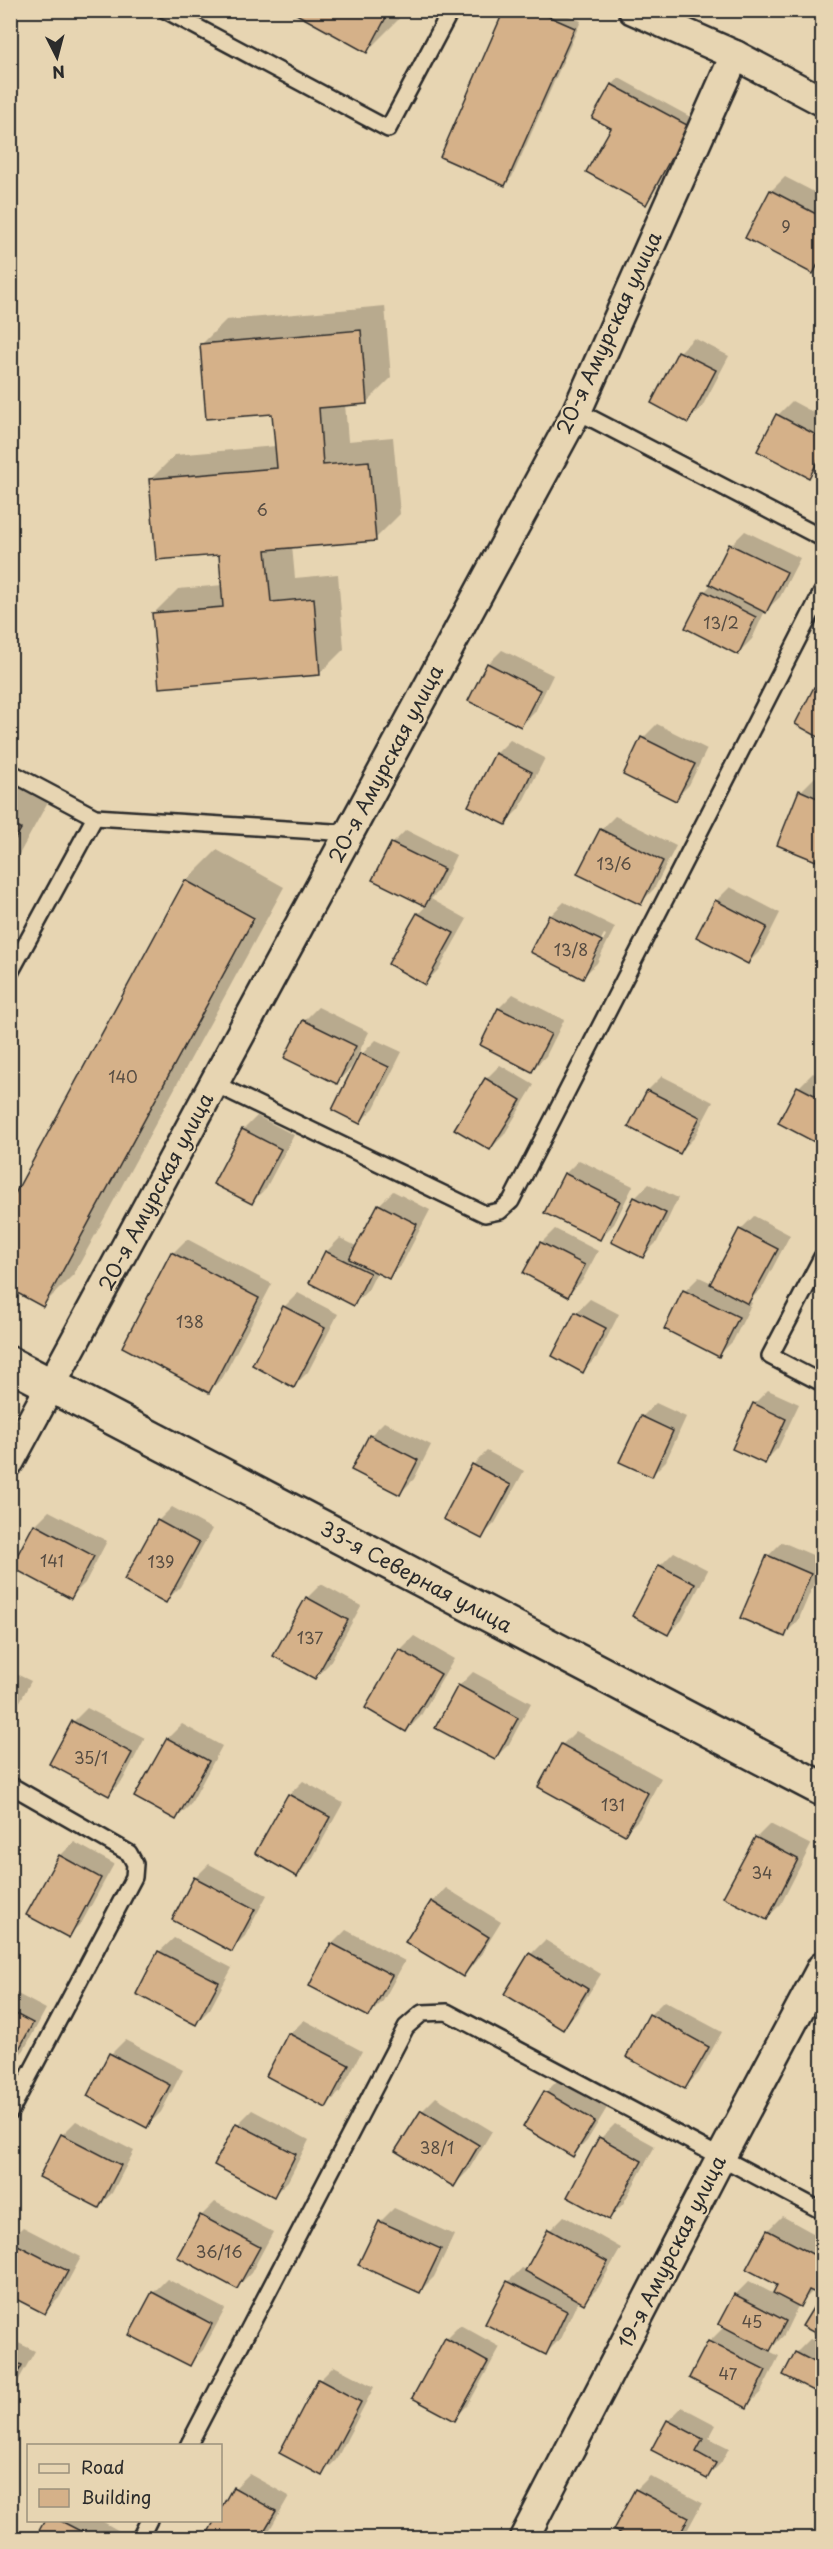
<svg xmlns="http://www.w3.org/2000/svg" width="833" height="2549" viewBox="0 0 833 2549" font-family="'Playpen Sans',sans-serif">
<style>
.shadow{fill:#0003;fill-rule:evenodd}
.building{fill:#d5b189;stroke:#2b2b2b;stroke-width:1.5}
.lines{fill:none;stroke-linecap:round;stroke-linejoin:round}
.service-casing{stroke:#2b2b2b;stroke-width:20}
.minor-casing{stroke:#2b2b2b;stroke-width:33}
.tertiary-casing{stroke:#2b2b2b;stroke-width:38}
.service{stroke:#e7d5b2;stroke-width:15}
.minor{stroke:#e7d5b2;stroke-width:28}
.tertiary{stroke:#e7d5b2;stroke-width:33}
.labels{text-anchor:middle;stroke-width:4.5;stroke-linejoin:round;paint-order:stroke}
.number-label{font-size:16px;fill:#564c42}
.street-label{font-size:20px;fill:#2b2b2b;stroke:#e7d5b2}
</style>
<rect width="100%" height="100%" fill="#e7d5b2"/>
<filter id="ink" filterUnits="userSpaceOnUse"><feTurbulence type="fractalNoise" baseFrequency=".0167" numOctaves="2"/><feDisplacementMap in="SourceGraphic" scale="12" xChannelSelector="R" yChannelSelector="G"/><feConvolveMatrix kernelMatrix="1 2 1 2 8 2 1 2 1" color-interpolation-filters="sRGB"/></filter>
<g filter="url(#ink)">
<!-- shadow -->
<g class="shadow">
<path d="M292 10H403L398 20 367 51Z"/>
<path d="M506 10H556L581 21 512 177 505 184Z"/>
<path d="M619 78 705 125 673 158 652 196 646 203 613 127 612 85Z"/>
<path d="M785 177 822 196V262L813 272 771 191Z"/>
<path d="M385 306 391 378 367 402 345 404 348 441 393 437 400 514 375 539 292 546 295 578 338 574 344 649 319 674 154 613 178 589 223 585 220 553 150 480 175 455 276 446 273 412 202 344 226 320Z"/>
<path d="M694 338 729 356 702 407 688 421 680 352Z"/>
<path d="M792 401 822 417V463L809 476 778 415Z"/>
<path d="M745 531 800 558 780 597 765 611 752 639 738 653 705 591 712 584 731 545Z"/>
<path d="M502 650 553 675 535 712 521 726 488 664Z"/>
<path d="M822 681V737L797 724 815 688Z"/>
<path d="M657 724 707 749 689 785 675 799 643 738Z"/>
<path d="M510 740 545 758 519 809 505 823 496 754Z"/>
<path d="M10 776 50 798 10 871Z"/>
<path d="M815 777 822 780V852L815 859 801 791Z"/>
<path d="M615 816 676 846 654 889 640 903 601 830Z"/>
<path d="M406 830 456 855 439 891 431 899 467 919 439 969 425 983 390 964 418 914 427 905 374 879 392 844Z"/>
<path d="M217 850 284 887 74 1274 43 1305 186 881Z"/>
<path d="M730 887 780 913 762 949 748 963 716 901Z"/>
<path d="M564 902 615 927 597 963 583 977 550 916ZM604 934 606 935 593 962H590Z"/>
<path d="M513 994 564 1020 546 1056 532 1070 482 1045 499 1008Z"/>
<path d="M318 1007 369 1032 351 1068 337 1082 304 1021Z"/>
<path d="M376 1040 402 1052 374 1108 360 1122 334 1109 362 1054Z"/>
<path d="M500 1065 534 1085 504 1135 490 1149 486 1079Z"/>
<path d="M813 1073 822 1078V1145L780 1123 799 1087Z"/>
<path d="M662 1076 713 1102 694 1138 680 1152 630 1126 648 1090Z"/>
<path d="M257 1116 294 1135 266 1188 252 1202 243 1130Z"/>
<path d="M579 1160 633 1186 614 1224 600 1238 565 1174Z"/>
<path d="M649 1184 678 1198 657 1242 643 1256 635 1198Z"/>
<path d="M393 1191 430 1210 402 1264 388 1278 377 1272 368 1290 354 1304 326 1252 340 1238 358 1247 379 1205Z"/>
<path d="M754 1216 790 1235 762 1288 749 1301 752 1303 733 1341 719 1355 666 1328 685 1291 699 1277 712 1283 740 1230Z"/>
<path d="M555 1229 598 1251 582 1281 568 1295 525 1273 541 1243Z"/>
<path d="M187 1239 272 1284 223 1377 209 1391 173 1253Z"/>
<path d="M298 1293 338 1314 308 1372 294 1386 284 1307Z"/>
<path d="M590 1299 619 1314 597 1357 583 1371 576 1313Z"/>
<path d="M768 1390 799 1404 778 1448 764 1462 754 1404Z"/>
<path d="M656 1403 686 1417 666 1461 652 1475 642 1417Z"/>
<path d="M384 1422 431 1445 414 1479 400 1493 370 1436Z"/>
<path d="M487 1451 524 1471 495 1523 481 1537 473 1465Z"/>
<path d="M822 1482V1493L818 1490Z"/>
<path d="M172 1507 212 1529 180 1587 166 1601 158 1521Z"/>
<path d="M49 1511 107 1541 85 1583 71 1597 35 1525Z"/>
<path d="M782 1542 822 1559V1564L798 1621 784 1635 768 1556Z"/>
<path d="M674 1552 708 1570 682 1620 668 1634 660 1566Z"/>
<path d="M321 1584 361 1606 329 1664 315 1678 275 1656 307 1598Z"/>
<path d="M414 1636 454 1659 420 1717 406 1731 400 1650Z"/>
<path d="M10 1671 31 1681 10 1720Z"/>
<path d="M473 1672 531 1703 509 1744 495 1758 459 1686Z"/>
<path d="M87 1708 145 1738 123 1780 109 1794 73 1722Z"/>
<path d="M182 1724 222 1746 190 1805 176 1819 136 1796 168 1738Z"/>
<path d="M576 1731 661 1778 639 1819 625 1833 562 1745Z"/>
<path d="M303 1781 343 1803 311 1861 297 1875 289 1795Z"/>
<path d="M770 1824 811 1845 781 1904 767 1918 756 1838Z"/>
<path d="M74 1842 114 1864 82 1922 68 1936 60 1856Z"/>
<path d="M209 1864 267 1895 245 1936 231 1950 195 1878Z"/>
<path d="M446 1888 501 1922 477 1961 463 1975 432 1902Z"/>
<path d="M346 1930 405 1961 383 2001 369 2015 332 1944Z"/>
<path d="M174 1938 232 1968 210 2009 196 2023 138 1993 159 1952Z"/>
<path d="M545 1940 601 1974 576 2014 562 2028 506 1994 531 1954Z"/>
<path d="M10 1990 46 2009 24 2050 10 2064Z"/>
<path d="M664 2001 722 2032 699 2073 685 2087 650 2015Z"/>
<path d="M304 2020 362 2051 340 2092 326 2106 290 2034Z"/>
<path d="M125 2040 183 2070 161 2112 147 2126 89 2095 111 2054Z"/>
<path d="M560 2078 608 2106 587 2141 573 2155 525 2126 546 2092Z"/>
<path d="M436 2097 492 2131 468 2171 454 2185 422 2111Z"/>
<path d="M252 2110 309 2140 288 2181 274 2195 216 2164 238 2124Z"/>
<path d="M76 2121 134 2151 112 2193 98 2207 62 2135Z"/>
<path d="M615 2124 655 2146 623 2204 609 2218 569 2196 601 2138Z"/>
<path d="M215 2202 273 2232 251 2273 237 2287 201 2216Z"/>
<path d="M394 2208 454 2235 434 2277 420 2291 380 2222Z"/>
<path d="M564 2216 621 2248 598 2288 584 2302 579 2299 560 2339 546 2353 508 2282 522 2268 527 2270 550 2230Z"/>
<path d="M782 2216 822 2238V2287L817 2292 814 2290 798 2306 784 2335 769 2351 779 2356 761 2392 747 2406 709 2342 725 2326 720 2324 735 2295 749 2281 774 2294 779 2285 768 2230Z"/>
<path d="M23 2227 81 2257 59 2298 45 2312 10 2294V2239Z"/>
<path d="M167 2279 225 2309 203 2350 189 2364 153 2293Z"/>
<path d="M822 2296V2335L804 2325Z"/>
<path d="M460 2325 500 2347 468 2405 454 2419 414 2397 446 2339Z"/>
<path d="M10 2339 35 2351 10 2395Z"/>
<path d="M810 2339 822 2345V2380L814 2389 796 2353Z"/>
<path d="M334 2366 374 2387 336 2460 322 2474 320 2380Z"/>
<path d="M682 2407 716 2425 709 2438 729 2448 721 2463 707 2477 668 2421Z"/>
<path d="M249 2474 289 2496 265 2538H207L217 2520H220L235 2488Z"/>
<path d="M650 2476 702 2503 683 2538H632L616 2530 636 2490Z"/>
<path d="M47 2520H100L121 2532 118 2538H37Z"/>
<path d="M431 2531 444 2538H424Z"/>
</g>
<!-- building -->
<g class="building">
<path d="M289 10H390L367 53Z"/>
<path d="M504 10H534L575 28 505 186 440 157Z"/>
<path d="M611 84 700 132 682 164 671 158 646 205 586 172 611 128 592 118Z"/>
<path d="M770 190 822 217V256L813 274 745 238Z"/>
<path d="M361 330 367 404 319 408 323 465 369 461 376 541 266 550 271 602 314 598 320 675 159 688 152 613 223 607 219 555 156 560 149 479 277 468 272 414 206 419 200 344Z"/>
<path d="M678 351 716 370 688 423 651 403Z"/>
<path d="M776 414 822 438V453L809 478 757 451Z"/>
<path d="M729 544 787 572 766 613 709 584Z"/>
<path d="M704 591 756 617 738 655 685 628Z"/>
<path d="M487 663 540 690 521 727 468 701Z"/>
<path d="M814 687 822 692V739L795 724Z"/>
<path d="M641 737 695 764 676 801 623 775Z"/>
<path d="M495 753 532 772 506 825 468 806Z"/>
<path d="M799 790 822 800V844L816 861 777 845Z"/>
<path d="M10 823 21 829 10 848Z"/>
<path d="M600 829 663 861 641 905 577 874Z"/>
<path d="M391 843 444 869 425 906 372 880Z"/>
<path d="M185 880 254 918 43 1307 10 1289V1203Z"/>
<path d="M715 900 767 927 748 964 696 937Z"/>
<path d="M417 913 454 933 425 985 388 964Z"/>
<path d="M549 915 602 941 583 979 530 952Z"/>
<path d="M498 1008 551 1034 532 1072 480 1045Z"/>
<path d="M303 1020 356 1046 337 1084 284 1058Z"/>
<path d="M360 1053 389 1067 360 1124 332 1110Z"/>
<path d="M485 1078 521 1100 490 1150 454 1129Z"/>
<path d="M797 1086 822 1099V1146L778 1123Z"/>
<path d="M647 1090 700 1117 680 1154 628 1127Z"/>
<path d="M242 1129 281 1149 252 1204 213 1184Z"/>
<path d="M564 1173 620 1201 600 1240 544 1213Z"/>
<path d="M634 1197 666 1213 643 1258 611 1242Z"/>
<path d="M378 1204 417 1224 389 1279 349 1259Z"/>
<path d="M739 1229 778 1249 748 1304 710 1284Z"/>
<path d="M540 1242 585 1265 568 1297 523 1273Z"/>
<path d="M325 1251 370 1273 354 1306 309 1283Z"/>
<path d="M171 1252 259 1298 209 1393 122 1347Z"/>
<path d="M683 1290 739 1317 719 1357 664 1329Z"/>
<path d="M283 1306 325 1328 294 1388 252 1365Z"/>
<path d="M575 1312 606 1328 583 1373 552 1356Z"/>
<path d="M753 1403 786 1419 765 1464 732 1449Z"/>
<path d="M641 1416 673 1431 652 1477 619 1462Z"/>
<path d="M369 1435 418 1460 400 1495 351 1470Z"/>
<path d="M472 1464 511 1485 482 1539 443 1519Z"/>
<path d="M157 1520 199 1543 166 1603 124 1580Z"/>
<path d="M34 1524 94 1556 71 1599 11 1567Z"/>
<path d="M767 1555 811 1574 785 1637 740 1618Z"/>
<path d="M659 1565 695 1584 668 1635 632 1616Z"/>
<path d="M306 1597 348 1620 315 1679 273 1656Z"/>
<path d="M399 1649 441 1674 406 1732 365 1708Z"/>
<path d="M458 1685 518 1718 495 1760 435 1728Z"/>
<path d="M72 1721 132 1753 109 1796 49 1764Z"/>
<path d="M167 1738 209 1761 176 1820 134 1797Z"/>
<path d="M561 1744 648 1793 625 1835 538 1787Z"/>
<path d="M288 1794 330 1817 297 1877 255 1853Z"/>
<path d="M755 1837 798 1859 767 1920 723 1897Z"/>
<path d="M59 1855 101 1878 69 1938 26 1915Z"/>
<path d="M194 1877 255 1909 232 1952 172 1920Z"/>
<path d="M431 1901 489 1937 463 1977 405 1942Z"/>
<path d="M331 1943 392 1975 369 2017 309 1986Z"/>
<path d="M158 1951 219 1982 196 2025 136 1994Z"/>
<path d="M529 1953 588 1989 563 2030 504 1994Z"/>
<path d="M10 2011 33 2023 10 2066Z"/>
<path d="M649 2014 709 2047 685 2089 626 2057Z"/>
<path d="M288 2033 349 2065 326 2108 266 2076Z"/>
<path d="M109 2053 170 2085 147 2128 87 2096Z"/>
<path d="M544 2091 595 2121 573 2157 523 2127Z"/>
<path d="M421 2110 479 2145 454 2187 395 2151Z"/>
<path d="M236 2123 296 2154 274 2197 214 2165Z"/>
<path d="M61 2134 121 2165 99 2208 39 2177Z"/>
<path d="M599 2137 642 2161 609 2220 567 2197Z"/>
<path d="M200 2215 260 2247 237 2289 177 2257Z"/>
<path d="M379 2221 441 2249 420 2293 358 2265Z"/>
<path d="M548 2229 608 2262 584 2304 525 2271Z"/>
<path d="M767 2230 822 2259V2284L818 2294 809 2290 800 2307 773 2293 777 2285 746 2269Z"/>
<path d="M10 2241 68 2271 45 2314 10 2296Z"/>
<path d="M507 2281 567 2311 546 2355 485 2324Z"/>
<path d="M152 2292 212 2324 190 2366 129 2335Z"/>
<path d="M822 2293V2337L802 2326Z"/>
<path d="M734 2294 786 2321 770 2351 718 2324Z"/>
<path d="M445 2338 488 2362 455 2421 412 2398Z"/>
<path d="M708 2341 766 2370 747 2408 689 2378Z"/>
<path d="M795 2352 822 2366V2375L814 2391 783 2375Z"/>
<path d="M10 2360 22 2365 10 2387Z"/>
<path d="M318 2379 361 2402 322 2476 279 2453Z"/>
<path d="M667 2420 703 2439 696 2452 716 2463 707 2479 651 2450Z"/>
<path d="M233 2487 276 2511 260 2538H205L215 2520H220V2510Z"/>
<path d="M635 2489 689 2517 678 2538H629L613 2530Z"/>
<path d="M45 2520H59L94 2538H35Z"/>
</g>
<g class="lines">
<!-- service casing -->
<g class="service-casing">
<g id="service">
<path d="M165 10 388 129 451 10"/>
<path d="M577 411 822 538"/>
<path d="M10 772 95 817 349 833"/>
<path d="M10 973 95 817"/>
<path d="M215 1084 485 1214 500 1211 511 1201 822 592"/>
<path d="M822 1257 770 1356 822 1383"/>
<path d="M10 1785 129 1853 135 1864 134 1877 10 2112"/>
<path d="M188 2446 406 2027 422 2013 447 2012 822 2211"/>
<path d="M140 2538 149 2520"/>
</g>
</g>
<!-- minor casing -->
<g class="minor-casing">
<g id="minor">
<path d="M633 10 735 55 822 101"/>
<path d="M10 1461 577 411 735 55"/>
<path d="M524 2538 721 2157 822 1967"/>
</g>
</g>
<!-- tertiary casing -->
<g class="tertiary-casing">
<path id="tertiary" d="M10 1364 822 1789"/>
</g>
<!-- service -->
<use href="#service" class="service"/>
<!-- minor -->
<use href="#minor" class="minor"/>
<!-- tertiary -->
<use href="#tertiary" class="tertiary"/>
</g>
</g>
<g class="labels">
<!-- number labels -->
<g class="number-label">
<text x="786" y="233">9</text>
<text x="262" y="516">6</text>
<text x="721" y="629">13/2</text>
<text x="614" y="870">13/6</text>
<text x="571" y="956">13/8</text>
<text x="123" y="1083">140</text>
<text x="190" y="1328">138</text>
<text x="52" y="1567">141</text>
<text x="161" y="1568">139</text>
<text x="310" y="1644">137</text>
<text x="91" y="1764">35/1</text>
<text x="613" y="1811">131</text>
<text x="762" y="1879">34</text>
<text x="437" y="2154">38/1</text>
<text x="219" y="2258">36/16</text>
<text x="752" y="2328">45</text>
<text x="728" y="2380">47</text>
</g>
<!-- street labels -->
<g class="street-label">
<text transform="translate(609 333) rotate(-65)" y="7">20-я Амурская улица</text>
<text transform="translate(386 764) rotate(-62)" y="7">20-я Амурская улица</text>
<text transform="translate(156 1192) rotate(-62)" y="7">20-я Амурская улица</text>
<text transform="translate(416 1577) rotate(28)" y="7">33-я Северная улица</text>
<text transform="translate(672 2252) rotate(-63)" y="7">19-я Амурская улица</text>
</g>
</g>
<!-- margin -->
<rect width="833" height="2549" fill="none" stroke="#e7d5b2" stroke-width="36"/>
<rect x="18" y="18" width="797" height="2513" fill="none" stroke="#2b2b2b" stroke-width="2" filter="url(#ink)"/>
<!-- legend -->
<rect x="27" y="2444" width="195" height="78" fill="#e7d5b2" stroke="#9c917c" stroke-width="1.5"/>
<rect x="39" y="2464" width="30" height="9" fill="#e7d5b2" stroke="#9c917c" stroke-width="1.5"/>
<text x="81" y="2474" font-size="18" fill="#2b2b2b">Road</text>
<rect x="39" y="2489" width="30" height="18" fill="#d5b189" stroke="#9c917c" stroke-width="1.5"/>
<text x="81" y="2504" font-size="18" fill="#2b2b2b">Building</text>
<!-- north arrow -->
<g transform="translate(57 57) rotate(174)" stroke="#e7d5b2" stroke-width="4.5" paint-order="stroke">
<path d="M0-4.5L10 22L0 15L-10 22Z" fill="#2b2b2b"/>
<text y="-9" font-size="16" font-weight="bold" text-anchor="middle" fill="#2b2b2b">N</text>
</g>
</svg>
